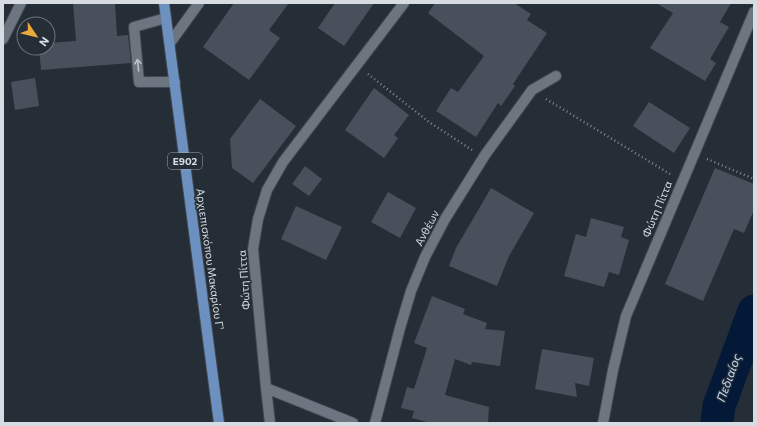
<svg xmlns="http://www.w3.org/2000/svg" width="757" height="426" viewBox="0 0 757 426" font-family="Commissioner,sans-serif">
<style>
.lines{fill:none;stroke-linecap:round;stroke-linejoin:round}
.river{stroke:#031937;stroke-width:33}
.building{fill:#48505b}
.minor-casing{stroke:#424950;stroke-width:12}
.major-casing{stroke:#424950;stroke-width:12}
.path{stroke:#838991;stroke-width:2.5;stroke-dasharray:1 3;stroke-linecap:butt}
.minor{stroke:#6c7580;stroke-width:10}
.major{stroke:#6c91c1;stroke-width:10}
.oneway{stroke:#bcc2ca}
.labels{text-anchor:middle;stroke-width:3;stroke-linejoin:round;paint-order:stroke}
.shield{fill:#252d36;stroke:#a2a8ae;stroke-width:1}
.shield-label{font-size:10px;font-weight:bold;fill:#d7dce2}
.street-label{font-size:11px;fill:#d7dce2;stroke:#252d36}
.water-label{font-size:12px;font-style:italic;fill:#c1dbfd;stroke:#252d36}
</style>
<rect width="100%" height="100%" fill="#252d36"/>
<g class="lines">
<!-- river -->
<path class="river" d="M717 423 719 406 754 311"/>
</g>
<!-- building -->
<g class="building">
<path d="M73 3H115L117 36 128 35 131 63 41 70 39 48H48V43L76 41Z"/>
<path d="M234 3H289L269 30 280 38 249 80 203 47Z"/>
<path d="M335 3H374L344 46 318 28Z"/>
<path d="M435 3H514L531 14 527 20 547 33 513 84 515 86 501 106 498 103 476 137 436 111 451 88 458 92 484 56 428 13Z"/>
<path d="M656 3H731L720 22 729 27 710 59 716 63 705 81 650 48 673 13Z"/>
<path d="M35 78 39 106 15 110 11 82Z"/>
<path d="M374 88 409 115 394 135 398 138 384 158 345 130Z"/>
<path d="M260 99 296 126 253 183 232 168 230 139Z"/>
<path d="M649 102 690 128 674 153 633 126Z"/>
<path d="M305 166 322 179 309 196 292 184Z"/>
<path d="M715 168 754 184V210L744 233 734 229 703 301 665 284Z"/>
<path d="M491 188 534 213 509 256 497 286 449 266 456 248Z"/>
<path d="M388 192 416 208 400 238 371 222Z"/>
<path d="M296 206 342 227 326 260 281 239Z"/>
<path d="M591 218 624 227 621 237 629 240 619 275 609 272 604 287 564 276 576 234 586 237Z"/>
<path d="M432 296 465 309 463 314 487 323 485 329 505 331 500 366 472 362 471 365 455 359 445 395 489 407 488 423H430L412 418 414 411 401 408 407 387 414 389 427 348 414 343Z"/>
<path d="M542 349 594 358 589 386 575 383 577 397 535 389Z"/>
</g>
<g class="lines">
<!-- minor casing -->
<g class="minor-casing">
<g id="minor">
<path d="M166 18 134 27 139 82H175"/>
<path d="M3 39 21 3"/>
<path d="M170 43 199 3"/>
<path d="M266 388 270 423"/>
<path d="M353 423 266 388 253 249 258 219 267 190 283 162 404 3"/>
<path d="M375 423 400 328 411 291 425 257 445 219 485 155 532 90 556 76"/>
<path d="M603 423 613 370 626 316 754 12"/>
</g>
</g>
<!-- major casing -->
<g class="major-casing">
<path id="major" d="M164 3 219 423"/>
</g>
<!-- path -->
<g class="path">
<path d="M368 74 429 122 472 150"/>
<path d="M546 99 670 174"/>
<path d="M707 159 754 179"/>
</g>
<!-- minor -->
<use href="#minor" class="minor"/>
<!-- major -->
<use href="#major" class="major"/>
</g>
<!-- one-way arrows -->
<defs><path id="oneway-shaft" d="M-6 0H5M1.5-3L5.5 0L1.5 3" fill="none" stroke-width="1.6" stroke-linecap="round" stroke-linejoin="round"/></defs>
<use class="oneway" href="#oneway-shaft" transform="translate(138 65) rotate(-96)"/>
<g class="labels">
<!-- shield labels -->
<rect class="shield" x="168" y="153" width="34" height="16" rx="3"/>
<g class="shield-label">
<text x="185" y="165">E902</text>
</g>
<!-- street labels -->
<g class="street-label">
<text transform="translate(657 209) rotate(-67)" y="4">Φώτη Πίττα</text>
<text transform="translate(427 228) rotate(-62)" y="4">Ανθέων</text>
<text transform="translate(210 259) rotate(82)" y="4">Αρχιεπισκόπου Μακαρίου Γ'</text>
<text transform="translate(244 280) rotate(-94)" y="4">Φώτη Πίττα</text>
</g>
<!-- water labels -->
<g class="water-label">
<text transform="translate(729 378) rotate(-70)" y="4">Πεδιαίος</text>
</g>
</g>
<!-- border -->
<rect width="757" height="426" fill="none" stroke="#d7dce2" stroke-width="8"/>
<!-- north arrow -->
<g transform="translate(36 36) rotate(125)"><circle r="19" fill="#252d36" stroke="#6c737b"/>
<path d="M0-3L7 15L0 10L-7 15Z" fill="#eba93a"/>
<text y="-6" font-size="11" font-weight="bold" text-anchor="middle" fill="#d7dce2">N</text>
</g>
</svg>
